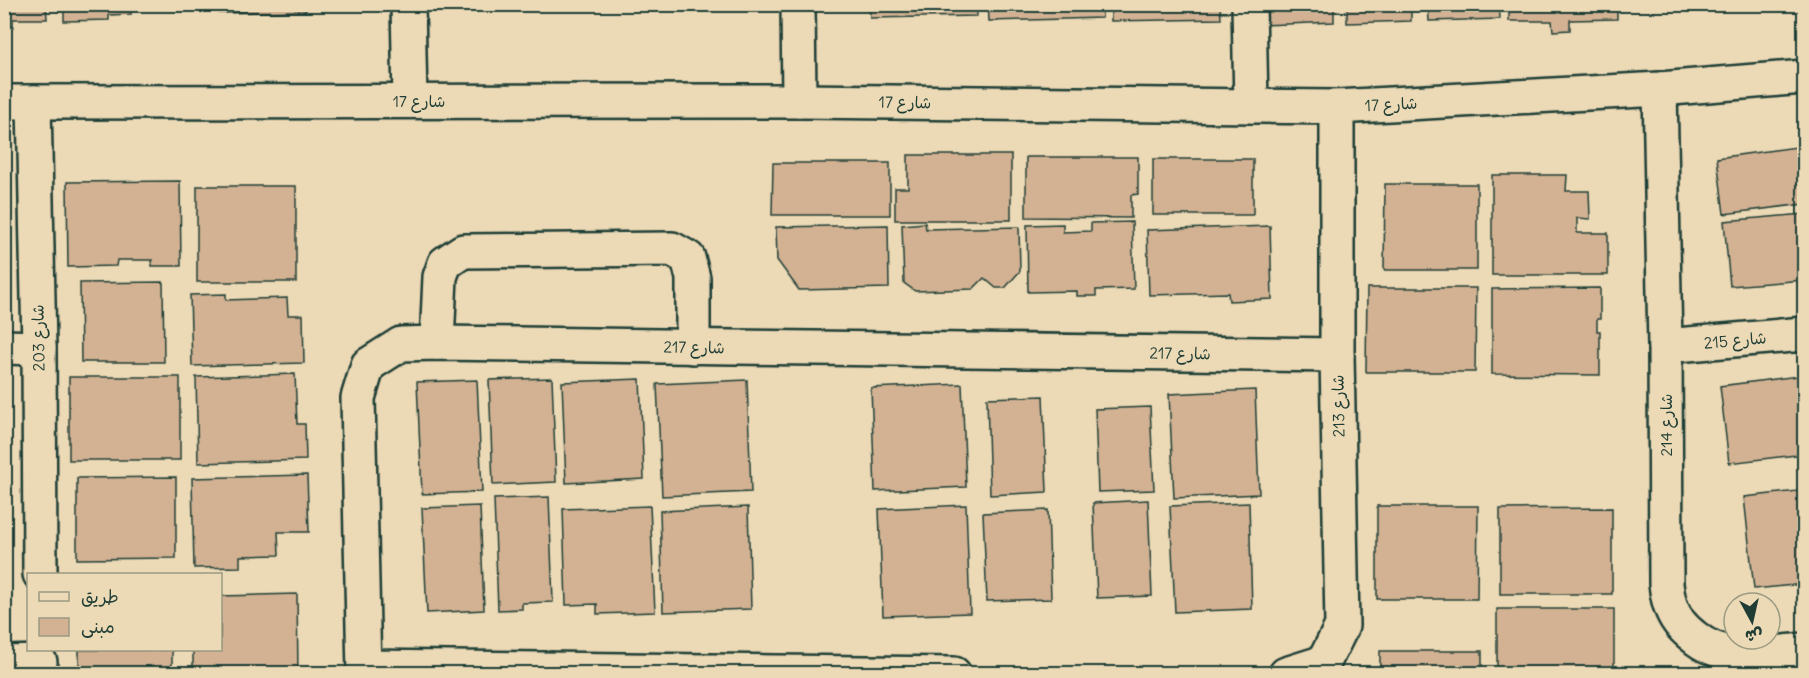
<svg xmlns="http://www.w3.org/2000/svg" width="1809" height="678" viewBox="0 0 1809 678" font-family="Delius,'Playpen Sans Arabic',sans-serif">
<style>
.building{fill:#d3b293;stroke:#1f3d34;stroke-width:1.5}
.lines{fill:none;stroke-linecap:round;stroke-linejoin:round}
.minor-casing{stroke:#1f3d34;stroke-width:38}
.minor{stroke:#ecd9b6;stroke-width:33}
.labels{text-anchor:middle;stroke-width:5;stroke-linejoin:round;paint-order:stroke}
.street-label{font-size:16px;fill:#1f3d34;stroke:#ecd9b6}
</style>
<rect width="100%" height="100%" fill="#ecd9b6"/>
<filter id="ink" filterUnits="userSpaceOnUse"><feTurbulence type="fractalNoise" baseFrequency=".0167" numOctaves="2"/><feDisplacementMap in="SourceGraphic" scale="12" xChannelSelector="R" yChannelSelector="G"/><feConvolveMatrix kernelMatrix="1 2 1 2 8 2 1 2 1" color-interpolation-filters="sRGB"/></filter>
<g filter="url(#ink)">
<!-- building -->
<g class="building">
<path d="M4 4H46L47 19H13V27H4Z"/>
<path d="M64 4H131V14L109 15V20L64 21Z"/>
<path d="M219 4H306V11L219 13Z"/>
<path d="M869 4H976L977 16 870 18Z"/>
<path d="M988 4H1102V18L989 21Z"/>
<path d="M1111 4H1220L1221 19 1111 21Z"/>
<path d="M1263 4H1334V22L1263 25Z"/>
<path d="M1347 4H1411V21L1347 23Z"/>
<path d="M1428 4H1499L1500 19 1429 21Z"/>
<path d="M1509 4H1617V19L1570 20V30L1553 31 1552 21H1509Z"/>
<path d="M1804 146V204L1724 214 1717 158Z"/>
<path d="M908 155H1011V220H895V188H908Z"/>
<path d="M1026 157H1138V194L1131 195V218L1026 217Z"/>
<rect x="1153" y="159" width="100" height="56"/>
<path d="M773 163H890V215H772Z"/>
<path d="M1492 175H1567L1566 191H1589L1590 219 1577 218V233H1608V275H1492Z"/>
<path d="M180 181 181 266H152V260H117L116 266 68 267 67 182Z"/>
<path d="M1385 184H1477V270H1384Z"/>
<rect x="197" y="186" width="99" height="96"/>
<path d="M1804 214V280L1730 286 1724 221Z"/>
<path d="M1132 222 1134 289 1096 290V296H1077V291L1028 292 1027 225 1063 224V232L1091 231V223Z"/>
<path d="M925 223 926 229 1019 227 1020 271 1005 288H996L984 278 973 289 915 291 904 283 902 225Z"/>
<path d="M888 225 889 288 799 290 777 260 776 227Z"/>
<path d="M1270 226 1272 299 1229 301 1228 293 1149 295 1147 230Z"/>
<path d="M163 282 164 362H81L80 283Z"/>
<path d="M1367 288H1476L1475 372H1366Z"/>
<path d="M1600 288V319H1597V331H1600V375L1492 374V289Z"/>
<path d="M226 294V300L287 298 288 315H303L304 363 192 366 190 295Z"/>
<path d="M295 374 297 424H305L306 460 198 463 196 377Z"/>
<path d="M1798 376 1804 437V454L1729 463 1720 386Z"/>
<rect x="69" y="377" width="111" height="83"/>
<path d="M552 378 556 482 493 485 489 380Z"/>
<path d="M640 379 644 479 566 483 562 382Z"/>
<path d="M477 380 482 492 422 494 417 382Z"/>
<path d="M747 380 751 492 662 496 657 384Z"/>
<path d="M962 384 966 487 875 491 871 388Z"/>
<path d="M1255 390 1259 494 1174 498 1169 394Z"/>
<path d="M1043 396 1047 492 990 495 987 398Z"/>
<path d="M1150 407 1154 490 1098 492 1095 409Z"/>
<path d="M307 475 309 532H278L279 555 240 556V567L194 568 192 478Z"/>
<path d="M176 477V558L77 559V478Z"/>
<path d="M1798 491 1804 555V584L1754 589 1744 497Z"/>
<path d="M549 497 553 602 522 603V609L498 610 494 499Z"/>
<path d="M1148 500 1152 596 1097 598 1093 503Z"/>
<path d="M1249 503 1252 609 1175 612 1170 506Z"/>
<path d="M966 505 970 613 883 616 879 509Z"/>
<path d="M480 506 484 610 427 613 422 508Z"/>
<path d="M650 506 655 612 597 614V604L566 605 563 509Z"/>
<path d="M1377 506H1478L1477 599H1377Z"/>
<path d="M748 507 751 609 663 612 660 511Z"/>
<path d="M1612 508V594H1500V509Z"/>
<path d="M1048 510 1051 599 987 601 983 513Z"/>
<path d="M297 594 298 674H193V650H220V596Z"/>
<rect x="1497" y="609" width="117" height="65"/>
<rect x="79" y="650" width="93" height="24"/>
<rect x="1380" y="651" width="102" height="23"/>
</g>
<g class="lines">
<!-- minor casing -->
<g class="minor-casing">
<g id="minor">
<path d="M408 4 410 101"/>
<path d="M798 4 799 101"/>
<path d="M1249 4 1251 106"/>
<path d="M1660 89 1665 346 1666 584C1667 592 1668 600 1671 607 1675 619 1684 629 1693 636 1724 663 1767 653 1804 650"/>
<path d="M4 102 799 101 1337 107 1660 89 1804 77"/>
<path d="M34 102 39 348 40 574"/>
<path d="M437 343 440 277 445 263 463 251 672 249 688 258 693 278V347"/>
<path d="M1665 346 1804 334"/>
<path d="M4 347 39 348"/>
<path d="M4 663 40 662"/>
<path d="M364 667 954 674"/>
<path d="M364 674 358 398 368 365 401 344 437 343 1337 355"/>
<path d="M1286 674 1324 662 1342 626 1337 355V107"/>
</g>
</g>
<!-- minor -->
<use href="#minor" class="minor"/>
</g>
</g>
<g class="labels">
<!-- street labels -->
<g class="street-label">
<text x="419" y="107">شارع 17</text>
<text transform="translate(905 102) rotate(1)" y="6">شارع 17</text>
<text transform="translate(1391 104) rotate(-3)" y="6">شارع 17</text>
<text transform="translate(38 338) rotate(-91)" y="6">شارع 203</text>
<text transform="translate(1735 340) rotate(-5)" y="6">شارع 215</text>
<text transform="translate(694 347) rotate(1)" y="6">شارع 217</text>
<text transform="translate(1180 353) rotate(1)" y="6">شارع 217</text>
<text transform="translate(1338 406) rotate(-91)" y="6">شارع 213</text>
<text transform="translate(1666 425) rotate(-90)" y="6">شارع 214</text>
</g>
</g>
<!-- margin -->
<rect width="1809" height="678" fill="none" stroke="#ecd9b6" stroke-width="24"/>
<rect x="12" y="12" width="1785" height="654" fill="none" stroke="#1f3d34" stroke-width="2" filter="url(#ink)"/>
<!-- legend -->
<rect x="27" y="573" width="195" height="78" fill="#ecd9b6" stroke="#9a9b82" stroke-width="1.5"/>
<rect x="39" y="592" width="30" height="9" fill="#ecd9b6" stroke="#9a9b82" stroke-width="1.5"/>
<text x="81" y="603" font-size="18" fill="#1f3d34">طريق</text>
<rect x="39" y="618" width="30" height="18" fill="#d3b293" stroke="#9a9b82" stroke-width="1.5"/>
<text x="81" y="633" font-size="18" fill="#1f3d34">مبنى</text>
<!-- north arrow -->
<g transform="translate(1752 621) rotate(172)"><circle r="28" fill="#ecd9b6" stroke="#9a9b82" stroke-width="1.5"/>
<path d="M0-4.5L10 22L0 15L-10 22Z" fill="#1f3d34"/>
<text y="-9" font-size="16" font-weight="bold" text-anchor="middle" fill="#1f3d34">ش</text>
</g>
</svg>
